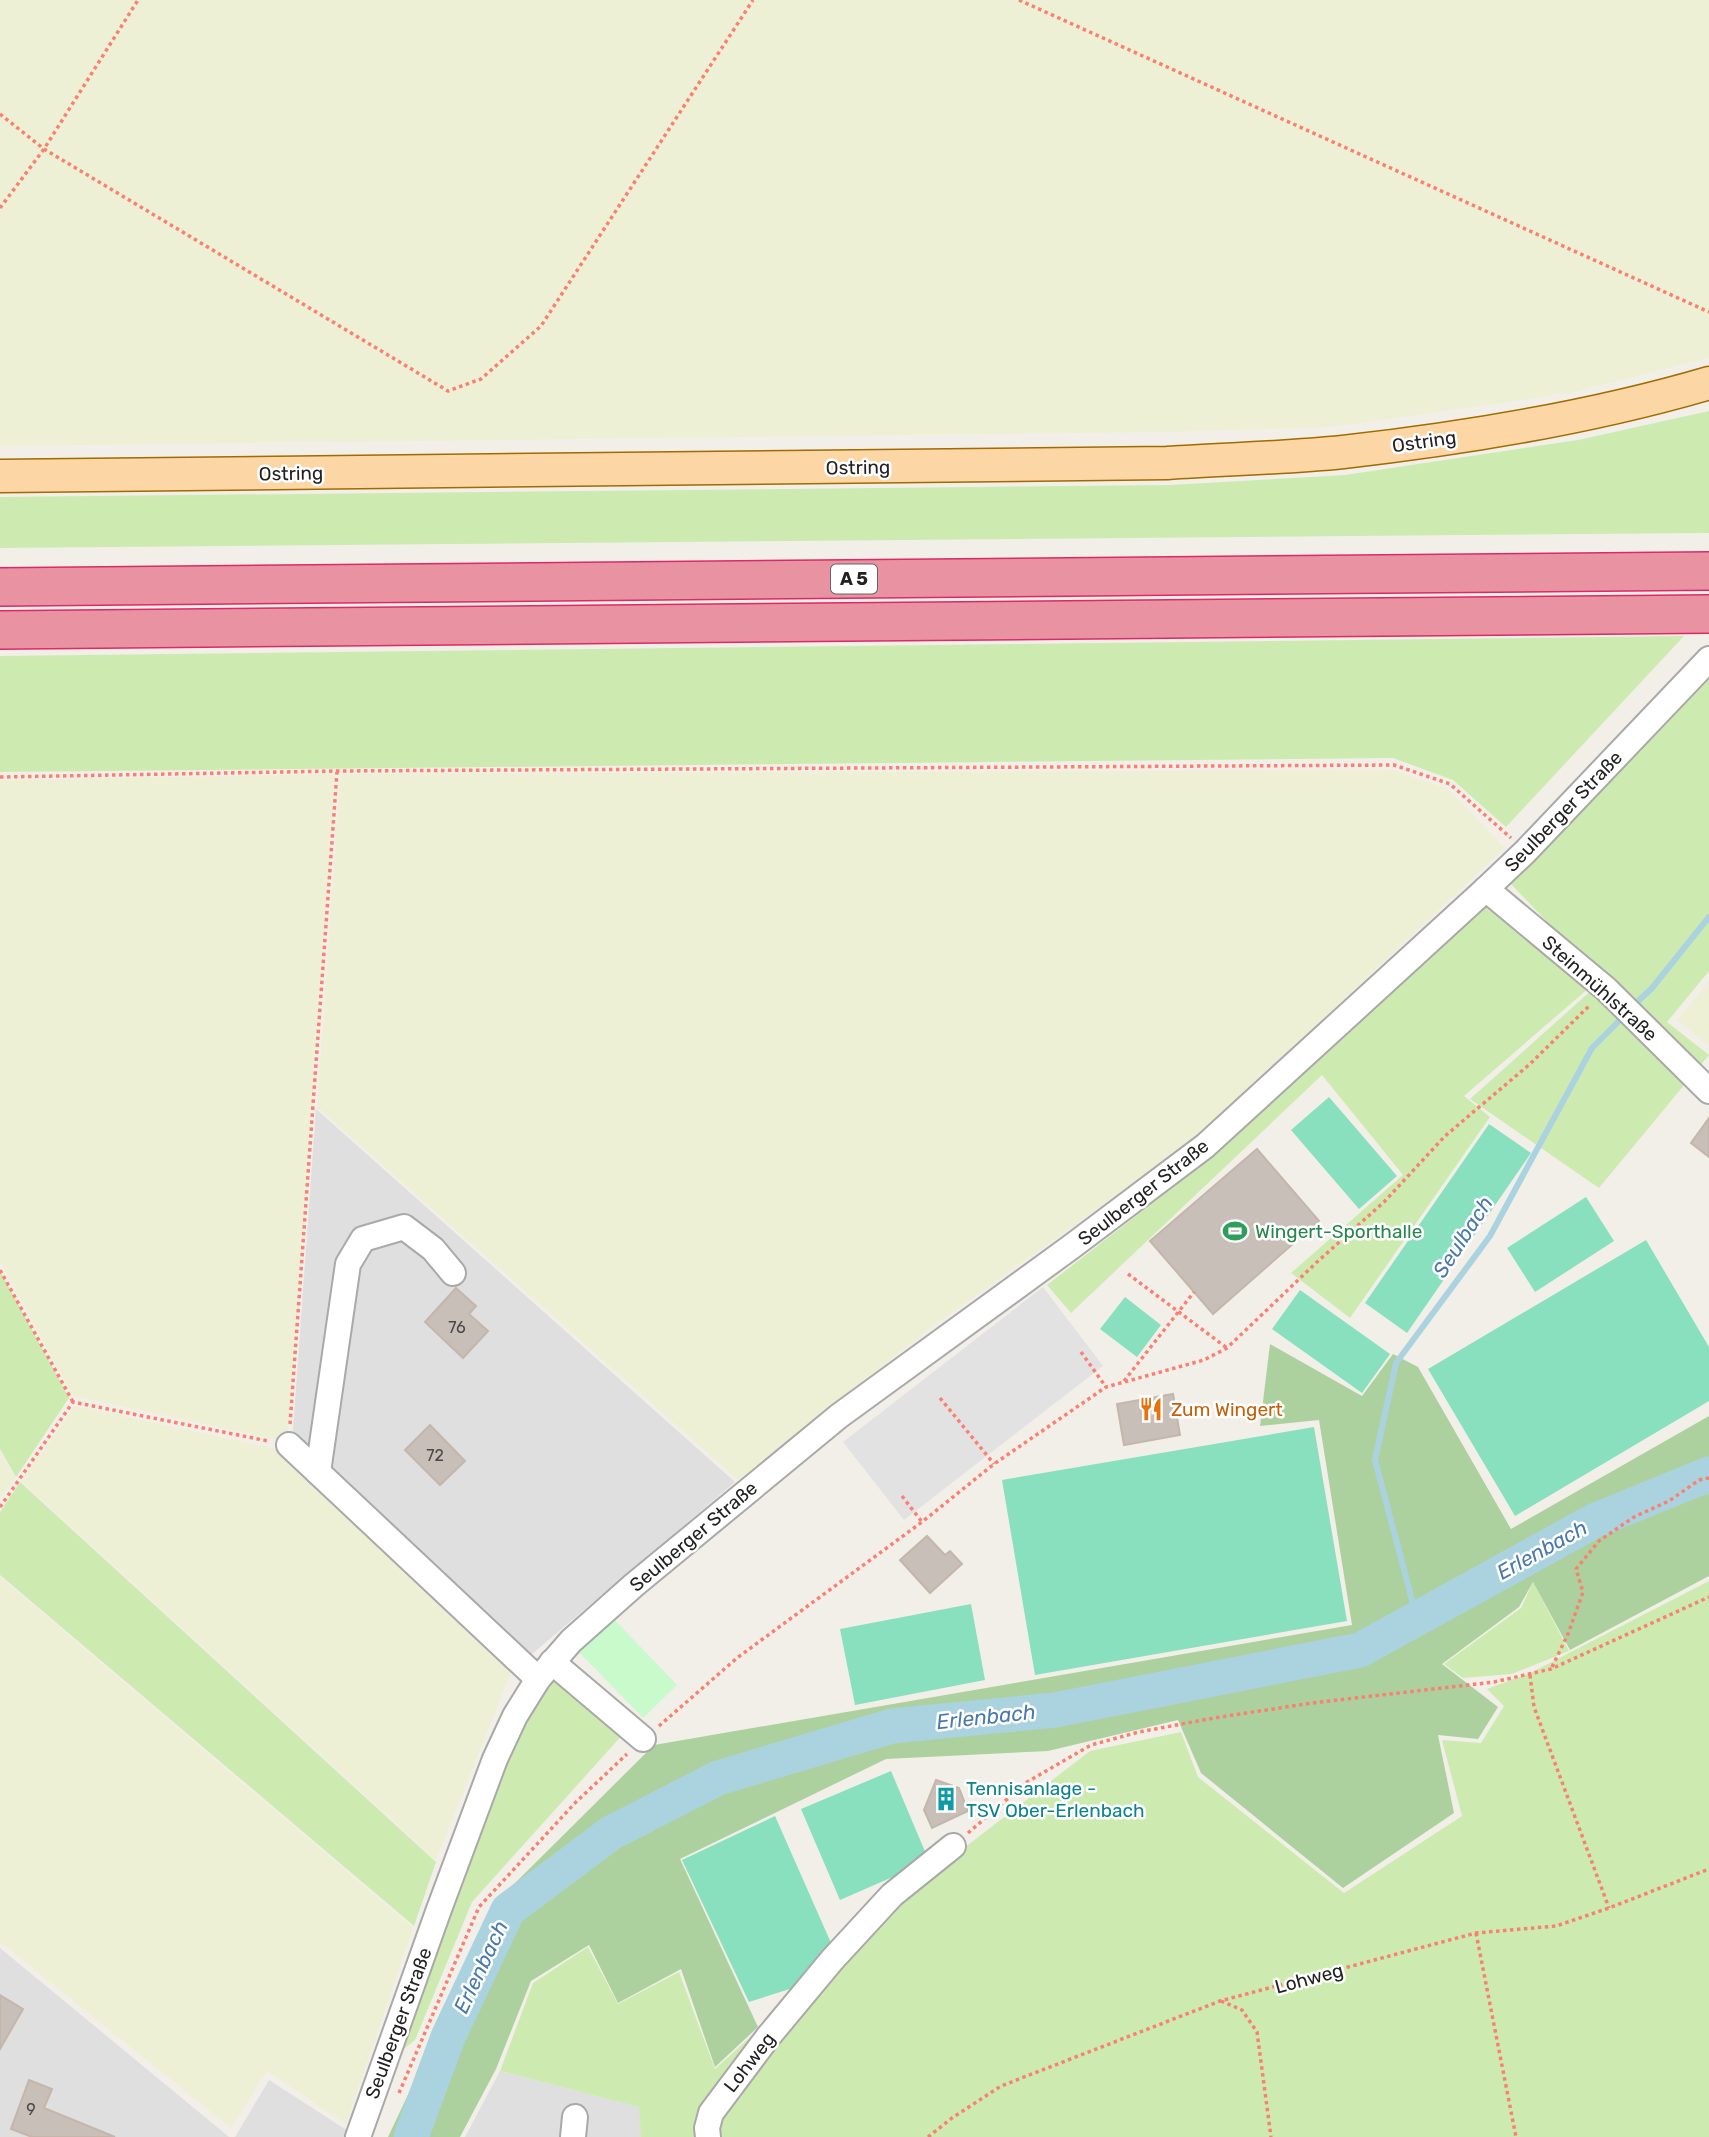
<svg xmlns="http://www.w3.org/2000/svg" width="1709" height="2137" viewBox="0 0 1709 2137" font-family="Rubik,sans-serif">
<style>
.residential{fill:#e0dfdf}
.farmland{fill:#eef0d5}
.grass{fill:#cdebb0}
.forest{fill:#add19e}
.park{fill:#c8facc}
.pitch{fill:#88e0be}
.parking{fill:#e2e2e2}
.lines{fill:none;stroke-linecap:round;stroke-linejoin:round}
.stream{stroke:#aad3df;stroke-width:6}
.river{stroke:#aad3df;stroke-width:35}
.building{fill:#c7bfb8;stroke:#c4b6ab;stroke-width:2}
.minor-casing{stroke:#a9a9a9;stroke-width:28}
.major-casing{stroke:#a06b00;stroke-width:35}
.highway-casing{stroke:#dc2a67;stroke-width:40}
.path{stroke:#fa8072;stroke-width:3.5;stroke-dasharray:3.5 3.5;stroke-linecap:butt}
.minor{stroke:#fff;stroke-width:24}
.major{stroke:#fcd6a4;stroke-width:32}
.highway{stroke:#e892a2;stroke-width:37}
.labels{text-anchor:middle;stroke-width:5;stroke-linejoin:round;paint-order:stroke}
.number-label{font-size:16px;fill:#4b4948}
.shield{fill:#fff;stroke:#646464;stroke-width:2}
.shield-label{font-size:18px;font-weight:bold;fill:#222}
.street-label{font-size:19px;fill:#222;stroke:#fff}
.leisure-label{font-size:19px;fill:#27864d;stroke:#fff;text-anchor:start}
.food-label{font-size:19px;fill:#c56008;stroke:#fff;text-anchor:start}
.culture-label{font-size:19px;fill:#0d838f;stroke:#fff;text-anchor:start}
.water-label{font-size:21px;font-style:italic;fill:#4a7aab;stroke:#fff}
</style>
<rect width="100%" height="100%" fill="#f2efe9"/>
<!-- residential -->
<g class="residential">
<path d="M316 1109 735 1482 532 1654 292 1444Z"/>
<path d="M0 1948 229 2137H0Z"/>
<path d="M500 2071 640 2107 641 2137H465Z"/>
<path d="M269 2080 345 2129 367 2137H235Z"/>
</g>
<!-- farmland -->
<g class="farmland">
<path d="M0 0H1709V358L1571 393 1335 427 1167 432 0 446Z"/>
<path d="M1394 770 1448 789 1505 848 1196 1138 931 1328 738 1480 317 1107 340 774Z"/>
<path d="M335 774 287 1442 73 1396 0 1262V780Z"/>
<path d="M1709 981V1046L1677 1020Z"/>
<path d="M75 1406 287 1451 516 1660 436 1860 21 1481Z"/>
<path d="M0 1451 15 1478 0 1499Z"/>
<path d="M0 1577 413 1928 346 2124 267 2071 231 2128 0 1942Z"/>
</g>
<!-- grass -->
<g class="grass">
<path d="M1709 411V533L0 548V497L1170 485 1345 475 1578 440Z"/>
<path d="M1684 636 1506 827 1453 780 1393 758 0 772V656Z"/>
<path d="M1709 669V971L1667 1022 1709 1055 1599 1188 1470 1099 1603 980 1509 882Z"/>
<path d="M1491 899 1597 981 1464 1096 1490 1117 1350 1318 1291 1273 1403 1175 1322 1075 1071 1313 1047 1285 1216 1154Z"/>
<path d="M0 1271 69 1398 16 1477 0 1449Z"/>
<path d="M20 1482 436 1862 414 1926 0 1575V1512Z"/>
<path d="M1709 1581V2137H641L639 2107 500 2071 533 1983 588 1947 618 2004 679 1972 715 2069 934 1871 1090 1751 1181 1732 1198 1777 1344 1893 1462 1816 1442 1740 1481 1743 1504 1706 1487 1689 1530 1673Z"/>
<path d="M1533 1582 1569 1651 1512 1674 1463 1678 1444 1664 1521 1608Z"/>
<path d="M542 1659 625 1732 472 1902 415 2040 377 2071Z"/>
</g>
<!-- forest -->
<path class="forest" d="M1270 1344 1362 1396 1393 1354 1418 1367 1511 1529 1709 1416V1576L1570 1650 1533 1582 1519 1607 1442 1664 1498 1707 1478 1739 1438 1735 1454 1813 1343 1888 1201 1773 1178 1720 1048 1751 886 1759 680 1859 758 2027 715 2067 681 1969 618 2003 589 1945 531 1981 496 2069 460 2137H388L502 1896 654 1745 1352 1625 1319 1420 1260 1426Z"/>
<!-- park -->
<path class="park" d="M608 1613 677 1685 643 1718 573 1646Z"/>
<!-- pitch -->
<g class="pitch">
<path d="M1329 1097 1397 1176 1359 1209 1291 1130Z"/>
<path d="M1489 1124 1531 1153 1407 1333 1365 1303Z"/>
<path d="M1586 1197 1614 1241 1535 1292 1507 1248Z"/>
<path d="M1646 1240 1709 1347V1401L1515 1516 1428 1369Z"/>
<path d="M1300 1290 1390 1354 1362 1393 1272 1329Z"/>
<path d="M1125 1297 1161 1325 1137 1357 1100 1329Z"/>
<path d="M1314 1427 1347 1621 1035 1675 1002 1480Z"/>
<path d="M971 1604 985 1680 855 1705 840 1629Z"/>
<path d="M891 1771 929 1861 840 1900 801 1809Z"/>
<path d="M775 1816 835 1952 796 1987 749 2002 682 1860Z"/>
</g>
<!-- parking -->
<path class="parking" d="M1043 1287 1103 1366 904 1520 843 1442Z"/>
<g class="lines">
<!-- stream -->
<g class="stream">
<path d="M1631 1008 1652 988 1709 917"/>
<path d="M1417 1619 1375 1460 1396 1363 1490 1236 1592 1048 1624 1016"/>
</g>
<!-- river -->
<path class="river" d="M411 2137 448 2037 508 1910 611 1833 718 1778 892 1726 1055 1710 1360 1650 1594 1521 1709 1474"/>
</g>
<!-- building -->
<g class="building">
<path d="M1709 1118V1157L1691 1143Z"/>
<path d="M1257 1149 1319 1221 1213 1314 1150 1241Z"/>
<path d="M456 1288 476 1306 469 1314 488 1331 463 1358 425 1322Z"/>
<path d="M1173 1394 1180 1435 1124 1445 1117 1404Z"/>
<path d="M430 1425 465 1461 440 1485 405 1450Z"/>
<path d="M927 1536 945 1555 950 1551 962 1564 930 1593 900 1560Z"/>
<path d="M936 1780 959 1788 968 1811 932 1828 924 1810Z"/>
<path d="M0 1995 23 2009 0 2049Z"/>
<path d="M29 2080 52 2089 44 2108 115 2137H32L11 2129Z"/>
</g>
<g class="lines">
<!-- minor casing -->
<g class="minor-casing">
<g id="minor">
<path d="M1486 889 1606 989 1709 1091"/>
<path d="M289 1445 538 1679"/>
<path d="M318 1472 348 1264 363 1239 404 1227 433 1249 453 1273"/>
<path d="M552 1662 643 1739"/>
<path d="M358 2137 438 1912 495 1759 515 1716 538 1679 571 1641 634 1585 839 1416 1071 1247 1205 1146 1486 889 1525 852 1709 659"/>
<path d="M573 2137 575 2117"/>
<path d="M708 2137 707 2128 711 2113 768 2037 832 1960 892 1895 953 1846"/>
</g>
</g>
<!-- major casing -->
<g class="major-casing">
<path id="major" d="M0 476 1167 463C1226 459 1285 458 1343 452 1467 438 1590 418 1709 383"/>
</g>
<!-- highway casing -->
<g class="highway-casing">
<g id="highway">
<path d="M0 587 1709 571"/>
<path d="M0 630 1709 614"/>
</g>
</g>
<!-- path -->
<g class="path">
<path d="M1019 0 1709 312"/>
<path d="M0 114 44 149 448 391 481 379 541 326 753 0"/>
<path d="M0 208 44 149 138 0"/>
<path d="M0 777 337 771 1394 765 1450 784 1511 838"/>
<path d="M0 1270 73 1402"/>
<path d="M1128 1274 1227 1348"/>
<path d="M1081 1352 1106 1387"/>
<path d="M1124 1381 1194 1292"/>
<path d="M940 1398 994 1464"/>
<path d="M290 1424 337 772"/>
<path d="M902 1496 922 1522"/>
<path d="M0 1507 73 1402 268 1441"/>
<path d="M1552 1667 1568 1634 1583 1592 1576 1569 1599 1541 1634 1517 1669 1501 1699 1480 1709 1478"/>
<path d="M1530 1675 1534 1707 1609 1908"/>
<path d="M659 1726 737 1658 922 1522 994 1464 1106 1387 1204 1360 1227 1348 1317 1262 1384 1202 1445 1136 1530 1064 1590 1005"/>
<path d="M968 1833 1027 1782 1091 1745 1139 1732 1214 1718 1312 1703 1494 1682 1551 1669 1709 1597"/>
<path d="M1476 1933 1516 2137"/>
<path d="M1221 2001 1242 2010 1257 2032 1271 2137"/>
<path d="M399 2093 479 1907 575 1803 627 1754"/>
<path d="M928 2137 952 2118 1001 2086 1220 2001 1476 1933 1556 1926 1609 1908 1709 1869"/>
</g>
<!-- minor -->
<use href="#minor" class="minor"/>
<!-- major -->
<use href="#major" class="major"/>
<!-- highway -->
<use href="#highway" class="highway"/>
</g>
<!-- icons -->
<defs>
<g id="stadium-bare" transform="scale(1.89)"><path d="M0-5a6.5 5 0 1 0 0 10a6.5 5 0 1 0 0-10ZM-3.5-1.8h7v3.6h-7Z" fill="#2e9e5b" stroke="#fff" stroke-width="2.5" paint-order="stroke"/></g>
<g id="restaurant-bare" transform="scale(1.89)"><path d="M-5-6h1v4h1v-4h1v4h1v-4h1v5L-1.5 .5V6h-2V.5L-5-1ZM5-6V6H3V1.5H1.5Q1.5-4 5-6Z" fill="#e8710a" stroke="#fff" stroke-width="2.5" paint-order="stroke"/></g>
<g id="building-bare" transform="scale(1.89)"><path d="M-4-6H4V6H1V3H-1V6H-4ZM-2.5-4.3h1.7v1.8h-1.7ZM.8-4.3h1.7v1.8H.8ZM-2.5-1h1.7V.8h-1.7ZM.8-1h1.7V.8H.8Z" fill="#0f9aa8" stroke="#fff" stroke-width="2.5" paint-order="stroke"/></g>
</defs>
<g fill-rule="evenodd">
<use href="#stadium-bare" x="1235" y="1231"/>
<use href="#restaurant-bare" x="1151" y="1409"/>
<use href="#building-bare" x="946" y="1799"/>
</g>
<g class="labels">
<!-- number labels -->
<g class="number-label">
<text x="457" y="1333">76</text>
<text x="435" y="1461">72</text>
<text x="31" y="2115">9</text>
</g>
<!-- shield labels -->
<rect class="shield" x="831" y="564.5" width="46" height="29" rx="5"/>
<g class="shield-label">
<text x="854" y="585">A 5</text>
</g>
<!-- street labels -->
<g class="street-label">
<text transform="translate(1424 441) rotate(-8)" y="7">Ostring</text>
<text transform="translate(858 467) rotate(-1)" y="7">Ostring</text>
<text transform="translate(291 473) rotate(-1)" y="7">Ostring</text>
<text transform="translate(1563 811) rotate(-46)" y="7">Seulberger Straße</text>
<text transform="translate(1600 988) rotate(42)" y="7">Steinmühlstraße</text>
<text transform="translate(1143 1192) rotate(-38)" y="7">Seulberger Straße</text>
<text transform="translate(693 1536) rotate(-40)" y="7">Seulberger Straße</text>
<text transform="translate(1309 1978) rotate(-15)" y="7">Lohweg</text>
<text transform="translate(398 2023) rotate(-70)" y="7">Seulberger Straße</text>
<text transform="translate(749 2062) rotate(-52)" y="7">Lohweg</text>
</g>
<!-- leisure labels -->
<g class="leisure-label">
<text x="1255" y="1238">Wingert-Sporthalle</text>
</g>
<!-- food labels -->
<g class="food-label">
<text x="1171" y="1416">Zum Wingert</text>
</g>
<!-- culture labels -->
<g class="culture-label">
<text x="966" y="1795">Tennisanlage -<tspan x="966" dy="22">TSV Ober-Erlenbach</tspan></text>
</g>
<!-- water labels -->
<g class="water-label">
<text transform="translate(1463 1237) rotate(-57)" y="7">Seulbach</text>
<text transform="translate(1542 1550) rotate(-29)" y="7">Erlenbach</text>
<text transform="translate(986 1717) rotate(-6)" y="7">Erlenbach</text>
<text transform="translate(481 1967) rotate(-65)" y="7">Erlenbach</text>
</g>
</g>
</svg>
